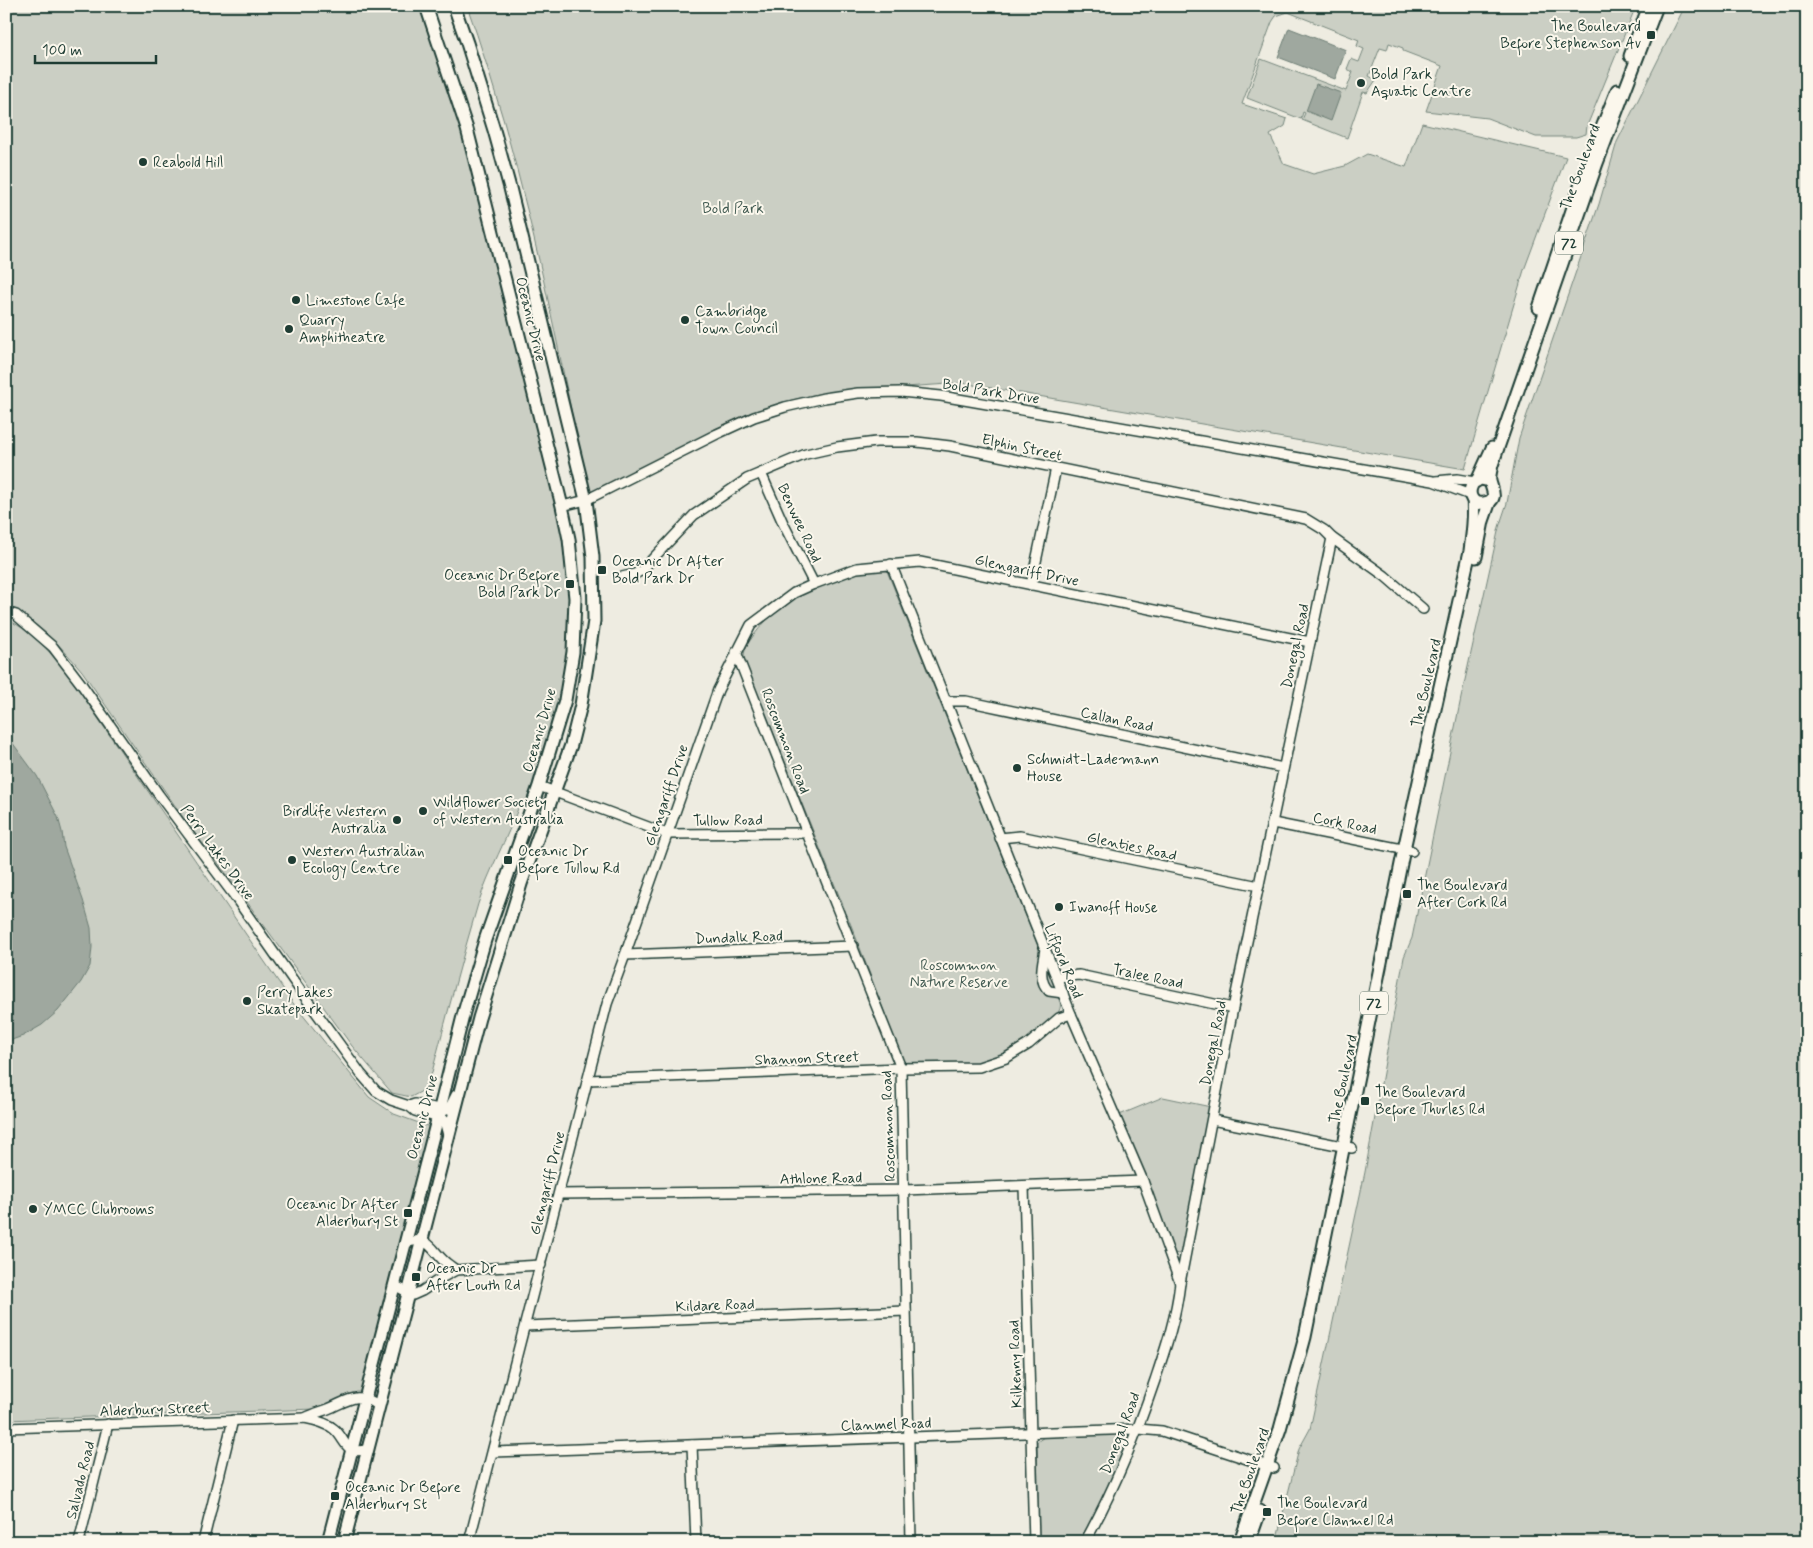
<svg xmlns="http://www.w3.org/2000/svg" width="1813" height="1548" viewBox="0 0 1813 1548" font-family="Mynerve,sans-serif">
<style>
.green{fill:#cbcfc4;stroke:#75867c}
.water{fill:#9fa89f;stroke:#6c7d74}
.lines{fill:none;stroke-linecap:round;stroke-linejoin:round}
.minor-casing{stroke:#1f3d34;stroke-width:12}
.major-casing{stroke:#1f3d34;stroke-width:15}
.minor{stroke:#fbf7ec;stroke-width:9}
.major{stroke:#fbf7ec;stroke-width:11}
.poi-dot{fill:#1f3d34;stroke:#fbf7ec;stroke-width:2}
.labels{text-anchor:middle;stroke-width:4;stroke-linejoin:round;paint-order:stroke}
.shield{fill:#fbf7ec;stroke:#61756b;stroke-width:1}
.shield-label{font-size:14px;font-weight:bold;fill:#1f3d34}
.poi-label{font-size:15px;fill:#1f3d34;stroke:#fbf7ec;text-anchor:start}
.street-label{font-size:15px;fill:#1f3d34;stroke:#fbf7ec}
.park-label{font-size:15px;fill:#415a51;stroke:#fbf7ec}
</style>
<rect width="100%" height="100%" fill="#eeece1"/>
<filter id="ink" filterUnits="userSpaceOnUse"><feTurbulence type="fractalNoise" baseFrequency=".02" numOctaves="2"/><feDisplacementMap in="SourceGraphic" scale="10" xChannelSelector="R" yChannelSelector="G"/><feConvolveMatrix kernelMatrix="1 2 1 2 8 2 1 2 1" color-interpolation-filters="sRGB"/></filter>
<g filter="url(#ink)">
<!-- green -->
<g class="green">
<path d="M6 6H421L463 130 494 250 565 540C568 577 573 615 569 652 562 705 542 756 527 808L519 806C507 839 489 870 478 904 461 961 446 1019 431 1076L426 1089 411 1097 392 1093 352 1046 228 876 187 823 82 671C60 645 37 621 6 606Z"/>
<path d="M467 6H1636L1587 126 1586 134 1576 137H1536L1487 118 1426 111 1442 66 1403 51V48L1389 43 1387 50 1380 48 1369 76 1376 80 1367 93 1363 92 1347 138 1302 120 1305 113 1303 112 1301 119 1247 98 1261 59 1346 91 1353 72 1347 69 1351 59 1359 62 1364 49 1357 46 1359 40 1288 12 1276 16 1272 22 1242 104 1287 119 1285 126 1270 135 1284 164 1313 174 1345 166 1367 154 1406 167 1422 123 1566 157 1524 270 1465 469 962 383 821 393 784 402 748 414 713 430 589 497C563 372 539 245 504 122 492 83 481 44 467 6Z"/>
<path d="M1685 6H1807V1542H1276L1299 1449 1310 1429 1365 1172 1404 957 1412 938 1461 698 1499 527 1507 503 1519 438 1599 204 1617 142Z"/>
<path d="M870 569 887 571 1060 1000C1063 1013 1052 1019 1043 1027 1031 1037 1019 1047 1006 1054 980 1068 940 1064 911 1065L906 1063 902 1059 857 940 744 660C743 650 748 643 754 635 781 598 827 580 870 569Z"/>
<path d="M6 619C37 633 57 660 76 686L293 1003 369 1097 394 1114 430 1127 363 1390 360 1394 316 1409 6 1420Z"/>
<path d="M1163 1097 1211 1107 1183 1247 1181 1252 1178 1254 1172 1252 1117 1116Z"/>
<path d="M1119 1434 1126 1437 1127 1445 1095 1513 1079 1542H1039L1037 1442 1044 1437Z"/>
</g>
<!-- water -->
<g class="water">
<path d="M1289 28 1346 50 1335 79 1278 57Z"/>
<path d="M1316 84 1341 93 1331 121 1306 111Z"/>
<path d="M6 734 37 776 58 817 62 832 64 847 83 900 91 928 92 947 90 966 81 982 58 1011 42 1025 23 1036 6 1042Z"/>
</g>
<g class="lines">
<!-- minor casing -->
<g class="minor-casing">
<g id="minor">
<path d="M761 473 783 523 814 584"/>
<path d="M1436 481 1457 479 1475 482"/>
<path d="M562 506 586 500 717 434 754 417 785 407 824 398 858 393 901 392 941 396 1433 481 1470 495"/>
<path d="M891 564 1071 1014 1143 1181 1180 1283"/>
<path d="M622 577 635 574 642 570 694 515 747 479 806 454 837 447 876 442H917L950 446 1306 519 1324 530 1332 538 1385 576 1423 609"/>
<path d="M1031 585 1056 468"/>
<path d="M6 612 16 615 53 647 82 685 159 795 233 894 300 990 361 1074 376 1091 391 1100 409 1106 415 1111 432 1116 446 1110 451 1105 456 1095"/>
<path d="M736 652 807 833 901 1068 911 1542"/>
<path d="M946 701H966L1283 768"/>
<path d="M539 786 667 834 807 833"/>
<path d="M1273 823 1412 851"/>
<path d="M1000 838 1020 836 1259 886"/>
<path d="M1045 949C1043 962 1037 980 1049 991L1063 993"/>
<path d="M625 955 853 946"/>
<path d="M1057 977 1079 975 1233 1008"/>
<path d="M588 1080 901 1068 979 1067 1006 1058 1029 1044 1059 1018 1071 1014"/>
<path d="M409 1106 415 1104 434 1108 444 1120 448 1135"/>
<path d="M1212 1120 1352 1148"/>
<path d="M1024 1186 1034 1542"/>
<path d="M559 1194 904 1190 1143 1181"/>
<path d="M404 1244C427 1234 430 1247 443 1260 447 1264 452 1267 456 1270"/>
<path d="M394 1285 413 1295 422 1291 443 1277 456 1270 541 1265"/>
<path d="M525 1326 906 1311"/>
<path d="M305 1418C313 1414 320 1412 328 1409 346 1402 358 1389 379 1406"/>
<path d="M6 1428 305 1418C315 1420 327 1423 334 1429 347 1440 344 1456 368 1449"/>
<path d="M692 1445 696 1542"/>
<path d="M493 1452 1138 1429 1162 1431 1274 1468"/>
<path d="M79 1542 108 1424"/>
<path d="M203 1542 233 1420"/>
<path d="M469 1542 607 1004 625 955 718 690 751 625 794 593 814 584 857 568 920 562 1310 642"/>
<path d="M1085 1542C1114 1490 1136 1436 1155 1380 1166 1347 1176 1318 1180 1283L1233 1008 1332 538"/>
</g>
</g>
<!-- major casing -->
<g class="major-casing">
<g id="major">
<path d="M1630 56 1649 6"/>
<path d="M1539 308 1589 160 1617 90"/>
<path d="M1477 481 1492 448"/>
<path d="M1490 482C1468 469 1462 507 1484 503 1500 501 1491 488 1490 481 1489 477 1491 470 1492 465L1597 163 1657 6"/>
<path d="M1476 557 1483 521 1490 501"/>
<path d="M328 1542 435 1128 464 1012 485 940 539 786 565 700 573 652 575 598 569 539 562 506 467 129 426 6"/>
<path d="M344 1542 479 1018 521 884 571 745 581 705 594 621 593 557 586 500 510 188 494 130 467 43 454 6"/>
<path d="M1240 1542 1280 1429 1305 1337 1404 849 1470 551C1472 534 1475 518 1473 500"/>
<path d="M1249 1542 1260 1511"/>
</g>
</g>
<!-- minor -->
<use href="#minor" class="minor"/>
<!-- major -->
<use href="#major" class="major"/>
</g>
</g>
<!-- markers -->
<g class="poi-dot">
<rect x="1646" y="30" width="10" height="10" rx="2.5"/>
<circle cx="1361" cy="83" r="5"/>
<circle cx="143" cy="162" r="5"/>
<circle cx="296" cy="300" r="5"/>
<circle cx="685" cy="320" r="5"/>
<circle cx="289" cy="329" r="5"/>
<rect x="597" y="565" width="10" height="10" rx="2.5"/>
<rect x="565" y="579" width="10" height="10" rx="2.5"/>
<circle cx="1017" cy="768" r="5"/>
<circle cx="423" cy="811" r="5"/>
<circle cx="397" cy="820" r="5"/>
<circle cx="292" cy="860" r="5"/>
<rect x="503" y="855" width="10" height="10" rx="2.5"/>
<rect x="1402" y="889" width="10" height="10" rx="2.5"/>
<circle cx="1059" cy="907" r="5"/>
<circle cx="247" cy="1001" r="5"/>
<rect x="1360" y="1096" width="10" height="10" rx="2.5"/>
<circle cx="33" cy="1209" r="5"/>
<rect x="403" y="1208" width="10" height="10" rx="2.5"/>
<rect x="411" y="1272" width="10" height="10" rx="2.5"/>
<rect x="330" y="1491" width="10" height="10" rx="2.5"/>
<rect x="1262" y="1507" width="10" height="10" rx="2.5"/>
</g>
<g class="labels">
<!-- shield labels -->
<g class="shield">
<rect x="1555" y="231.5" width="28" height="23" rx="4"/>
<rect x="1360" y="991.5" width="28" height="23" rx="4"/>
</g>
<g class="shield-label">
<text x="1569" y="248">72</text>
<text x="1374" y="1008">72</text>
</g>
<!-- poi labels -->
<g class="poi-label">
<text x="1641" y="31" text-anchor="end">The Boulevard<tspan x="1641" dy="17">Before Stephenson Av</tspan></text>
<text x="1371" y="79">Bold Park<tspan x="1371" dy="17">Aquatic Centre</tspan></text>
<text x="153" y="167">Reabold Hill</text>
<text x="306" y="305">Limestone Cafe</text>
<text x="695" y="316">Cambridge<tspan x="695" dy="17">Town Council</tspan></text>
<text x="299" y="325">Quarry<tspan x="299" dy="17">Amphitheatre</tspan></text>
<text x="612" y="566">Oceanic Dr After<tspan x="612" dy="17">Bold Park Dr</tspan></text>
<text x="560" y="580" text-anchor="end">Oceanic Dr Before<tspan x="560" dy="17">Bold Park Dr</tspan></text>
<text x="1027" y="764">Schmidt-Lademann<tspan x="1027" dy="17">House</tspan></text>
<text x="433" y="807">Wildflower Society<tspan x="433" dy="17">of Western Australia</tspan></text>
<text x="387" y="816" text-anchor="end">Birdlife Western<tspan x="387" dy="17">Australia</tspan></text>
<text x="302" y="856">Western Australian<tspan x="302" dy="17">Ecology Centre</tspan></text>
<text x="518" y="856">Oceanic Dr<tspan x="518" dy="17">Before Tullow Rd</tspan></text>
<text x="1417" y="890">The Boulevard<tspan x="1417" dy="17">After Cork Rd</tspan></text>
<text x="1069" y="912">Iwanoff House</text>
<text x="257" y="997">Perry Lakes<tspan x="257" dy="17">Skatepark</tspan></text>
<text x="1375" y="1097">The Boulevard<tspan x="1375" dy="17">Before Thurles Rd</tspan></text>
<text x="398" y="1209" text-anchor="end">Oceanic Dr After<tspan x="398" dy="17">Alderbury St</tspan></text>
<text x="43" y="1214">YMCC Clubrooms</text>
<text x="426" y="1273">Oceanic Dr<tspan x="426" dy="17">After Louth Rd</tspan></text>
<text x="345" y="1492">Oceanic Dr Before<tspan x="345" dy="17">Alderbury St</tspan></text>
<text x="1277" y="1508">The Boulevard<tspan x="1277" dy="17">Before Clanmel Rd</tspan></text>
</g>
<!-- street labels -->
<g class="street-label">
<text transform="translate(1580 167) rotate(-70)" y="5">The Boulevard</text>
<text transform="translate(531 319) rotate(76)" y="5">Oceanic Drive</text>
<text transform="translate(991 391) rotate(9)" y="5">Bold Park Drive</text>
<text transform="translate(1022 447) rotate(12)" y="5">Elphin Street</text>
<text transform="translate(800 523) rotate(65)" y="5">Benwee Road</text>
<text transform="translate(1027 570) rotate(12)" y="5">Glengariff Drive</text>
<text transform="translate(1295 646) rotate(-78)" y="5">Donegal Road</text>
<text transform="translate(1426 683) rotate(-77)" y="5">The Boulevard</text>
<text transform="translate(1117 719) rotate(12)" y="5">Callan Road</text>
<text transform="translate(539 730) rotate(-74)" y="5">Oceanic Drive</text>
<text transform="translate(786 741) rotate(69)" y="5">Roscommon Road</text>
<text transform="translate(666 795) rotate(-71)" y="5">Glengariff Drive</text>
<text transform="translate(728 820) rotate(-1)" y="5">Tullow Road</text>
<text transform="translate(1345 823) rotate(11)" y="5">Cork Road</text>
<text transform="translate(1132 846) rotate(12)" y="5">Glenties Road</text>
<text transform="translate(218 852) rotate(54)" y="5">Perry Lakes Drive</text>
<text transform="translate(739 937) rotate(-2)" y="5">Dundalk Road</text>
<text transform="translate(1064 961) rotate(68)" y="5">Lifford Road</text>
<text transform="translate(1148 976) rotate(12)" y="5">Tralee Road</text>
<text transform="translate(1213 1043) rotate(-79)" y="5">Donegal Road</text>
<text transform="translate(807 1058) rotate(-2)" y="5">Shannon Street</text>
<text transform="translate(1343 1079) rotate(-78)" y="5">The Boulevard</text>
<text transform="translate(422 1117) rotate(-76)" y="5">Oceanic Drive</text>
<text transform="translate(888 1126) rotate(-92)" y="5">Roscommon Road</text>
<text transform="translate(821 1178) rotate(-1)" y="5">Athlone Road</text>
<text transform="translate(547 1183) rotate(-76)" y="5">Glengariff Drive</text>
<text transform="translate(715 1305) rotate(-2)" y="5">Kildare Road</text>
<text transform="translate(1015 1364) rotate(-92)" y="5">Kilkenny Road</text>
<text transform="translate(155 1409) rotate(-2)" y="5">Alderbury Street</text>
<text transform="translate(886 1424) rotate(-2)" y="5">Clanmel Road</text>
<text transform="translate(1120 1433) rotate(-69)" y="5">Donegal Road</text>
<text transform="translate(1250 1471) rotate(-71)" y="5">The Boulevard</text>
<text transform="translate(80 1480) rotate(-76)" y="5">Salvado Road</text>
</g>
<!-- park labels -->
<g class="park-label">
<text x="733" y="213">Bold Park</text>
<text x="959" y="970">Roscommon<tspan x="959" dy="17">Nature Reserve</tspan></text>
</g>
</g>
<!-- margin -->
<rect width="1813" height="1548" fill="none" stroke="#fbf7ec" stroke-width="25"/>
<rect x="12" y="12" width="1788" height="1523" fill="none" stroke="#1f3d34" stroke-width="2" filter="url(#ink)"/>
<!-- scale -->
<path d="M35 55v8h121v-8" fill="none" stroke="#1f3d34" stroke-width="2.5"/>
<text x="42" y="55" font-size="15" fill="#1f3d34" stroke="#fbf7ec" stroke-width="4" paint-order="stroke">100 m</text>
</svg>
